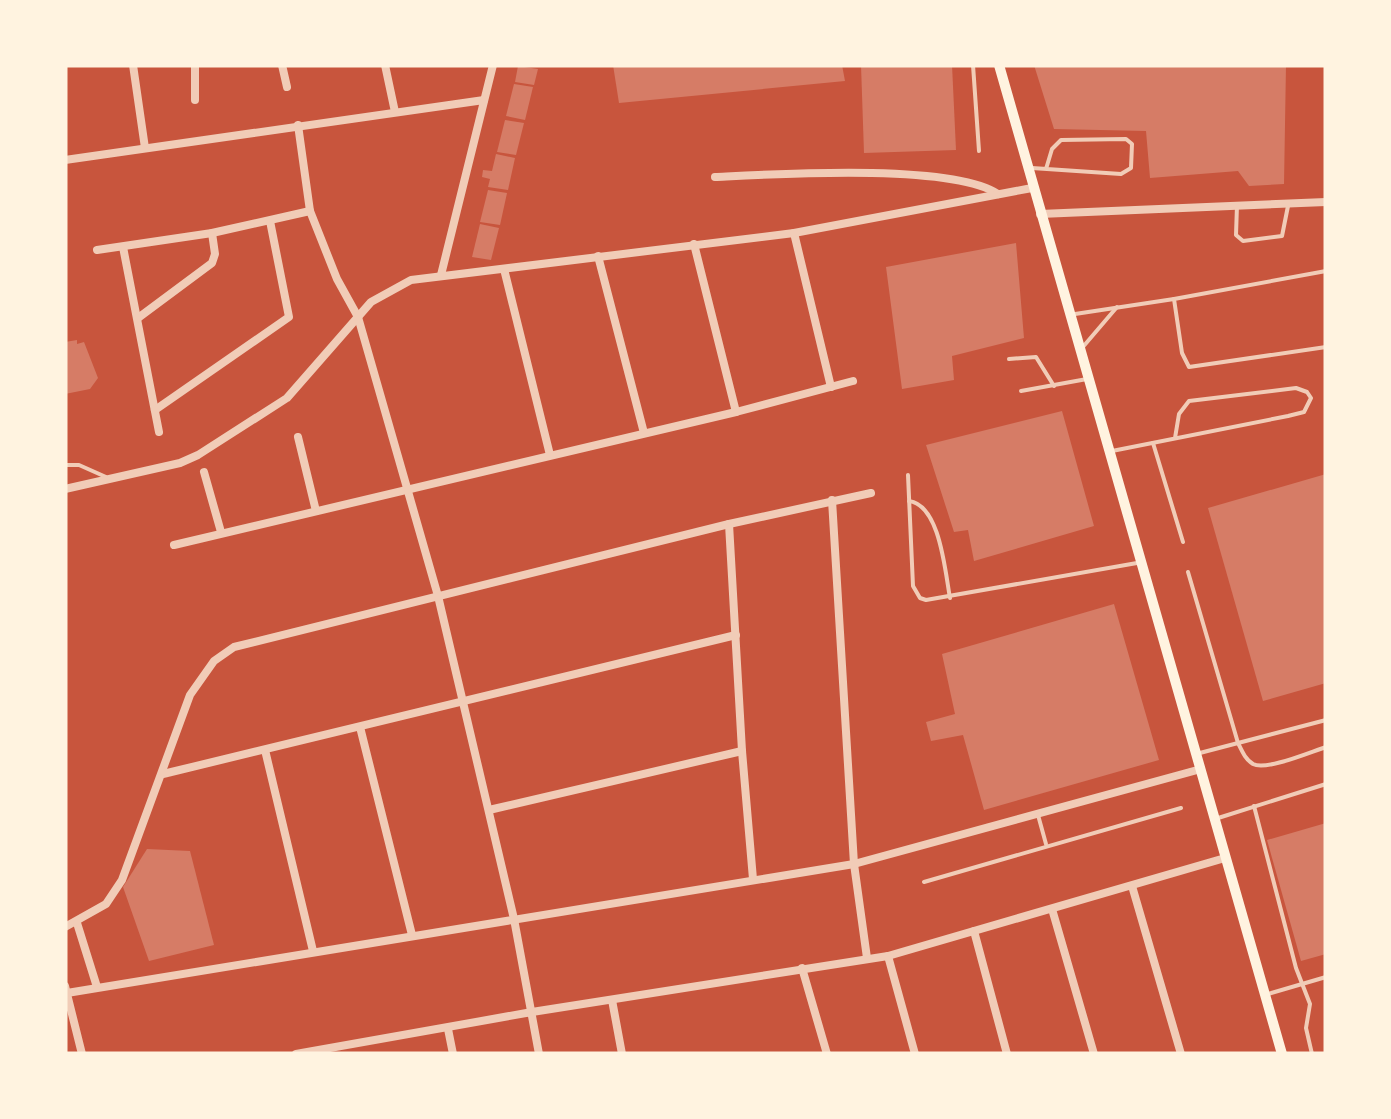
<svg xmlns="http://www.w3.org/2000/svg" width="1391" height="1119" viewBox="0 0 1391 1119" font-family="'PT Sans Narrow',sans-serif">
<style>
.building{fill:#d67c66}
.lines{fill:none;stroke-linecap:round;stroke-linejoin:round}
.service{stroke:#f1ccb7;stroke-width:4}
.minor{stroke:#f1ccb7;stroke-width:8}
.secondary{stroke:#fff3e0;stroke-width:10}
</style>
<rect width="100%" height="100%" fill="#c8553d"/>
<!-- building -->
<g class="building">
<path d="M613 65H842L845 81 619 103Z"/>
<path d="M861 65H952L956 150 864 153Z"/>
<path d="M1034 65H1286L1284 184 1249 186 1238 171 1150 178 1146 131 1054 129Z"/>
<path d="M518 66 538 69 534 85 515 82Z"/>
<path d="M514 84 533 87 525 120 506 116Z"/>
<path d="M505 120 524 123 516 155 497 152Z"/>
<path d="M496 154 515 158 508 190 488 187 490 179 482 177 483 170 492 171Z"/>
<path d="M488 190 507 193 500 225 480 222Z"/>
<path d="M480 224 499 228 491 260 472 257Z"/>
<path d="M1016 243 1024 338 952 356 954 380 902 389 886 267Z"/>
<path d="M77 340V344L84 342 98 378 90 389 65 394V342Z"/>
<path d="M1062 411 1094 526 974 561 968 530 954 532 926 445Z"/>
<path d="M1326 474V683L1263 701 1208 508Z"/>
<path d="M1114 604 1159 760 984 810 963 735 931 741 926 722 955 714 942 654Z"/>
<path d="M1326 823V954L1301 961 1267 840Z"/>
<path d="M147 849 190 851 214 945 149 961 123 887Z"/>
</g>
<g class="lines">
<!-- service -->
<g class="service">
<path d="M973 65 979 151"/>
<path d="M1032 168 1121 174 1131 168 1132 144 1126 139 1061 140 1052 149 1046 169"/>
<path d="M1237 205 1236 235 1243 241 1282 236 1288 206"/>
<path d="M1326 271 1174 299 1182 353 1189 367 1326 347"/>
<path d="M1075 314 1174 299"/>
<path d="M1082 348 1117 307"/>
<path d="M1009 359 1036 357 1054 386"/>
<path d="M1021 391 1087 379"/>
<path d="M1153 443 1183 542"/>
<path d="M1112 451 1288 416 1304 412 1311 398 1307 392 1296 388 1189 401 1179 414 1175 438"/>
<path d="M65 465H79L106 477"/>
<path d="M908 475 913 586 920 598 926 600 1137 563"/>
<path d="M909 501C940 505 945 571 950 598"/>
<path d="M1188 572 1238 743C1242 751 1245 759 1253 764 1266 771 1310 752 1326 747"/>
<path d="M1196 754 1326 720"/>
<path d="M1254 806 1296 968 1310 1004 1306 1028 1312 1054"/>
<path d="M1038 815 1046 844"/>
<path d="M1215 819 1326 784"/>
<path d="M924 882 1181 808"/>
<path d="M1268 994 1326 977"/>
</g>
<!-- minor -->
<g class="minor">
<path d="M133 65 145 148"/>
<path d="M195 65V100"/>
<path d="M282 65 287 87"/>
<path d="M385 65 395 112"/>
<path d="M298 125 310 211 337 279 358 317 438 596 514 919 539 1054"/>
<path d="M65 160 484 100"/>
<path d="M715 177C776 174 952 163 998 194"/>
<path d="M1040 214 1326 202"/>
<path d="M794 233 831 387"/>
<path d="M694 244 736 412"/>
<path d="M123 247 159 432"/>
<path d="M97 250 212 233 310 211"/>
<path d="M598 256 644 433"/>
<path d="M504 269 550 455"/>
<path d="M441 275 493 65"/>
<path d="M138 318 212 263 215 254 212 233"/>
<path d="M155 410 289 317 270 221"/>
<path d="M298 437 316 511"/>
<path d="M204 472 221 532"/>
<path d="M65 489 180 463 198 455 287 398 371 302 411 280 794 233 1032 188"/>
<path d="M832 500 854 864 867 958"/>
<path d="M729 524 742 751 753 879"/>
<path d="M174 545 736 412 853 381"/>
<path d="M360 727 412 935"/>
<path d="M265 750 313 951"/>
<path d="M163 774 736 635"/>
<path d="M489 810 742 751"/>
<path d="M1132 886 1181 1054"/>
<path d="M1052 909 1094 1054"/>
<path d="M77 923 97 987"/>
<path d="M65 927 106 904 122 880 190 695 214 661 234 647 729 524 871 493"/>
<path d="M974 931 1007 1054"/>
<path d="M888 956 915 1054"/>
<path d="M802 968 827 1054"/>
<path d="M65 986 82 1054"/>
<path d="M67 993 854 864 1201 769"/>
<path d="M612 1000 622 1054"/>
<path d="M448 1029 453 1054"/>
<path d="M296 1054 532 1012 888 956 1225 858"/>
</g>
<!-- secondary -->
<path class="secondary" d="M999 65 1282 1054"/>
</g>
<!-- border -->
<rect width="1391" height="1119" fill="none" stroke="#fff3e0" stroke-width="135"/>
</svg>
